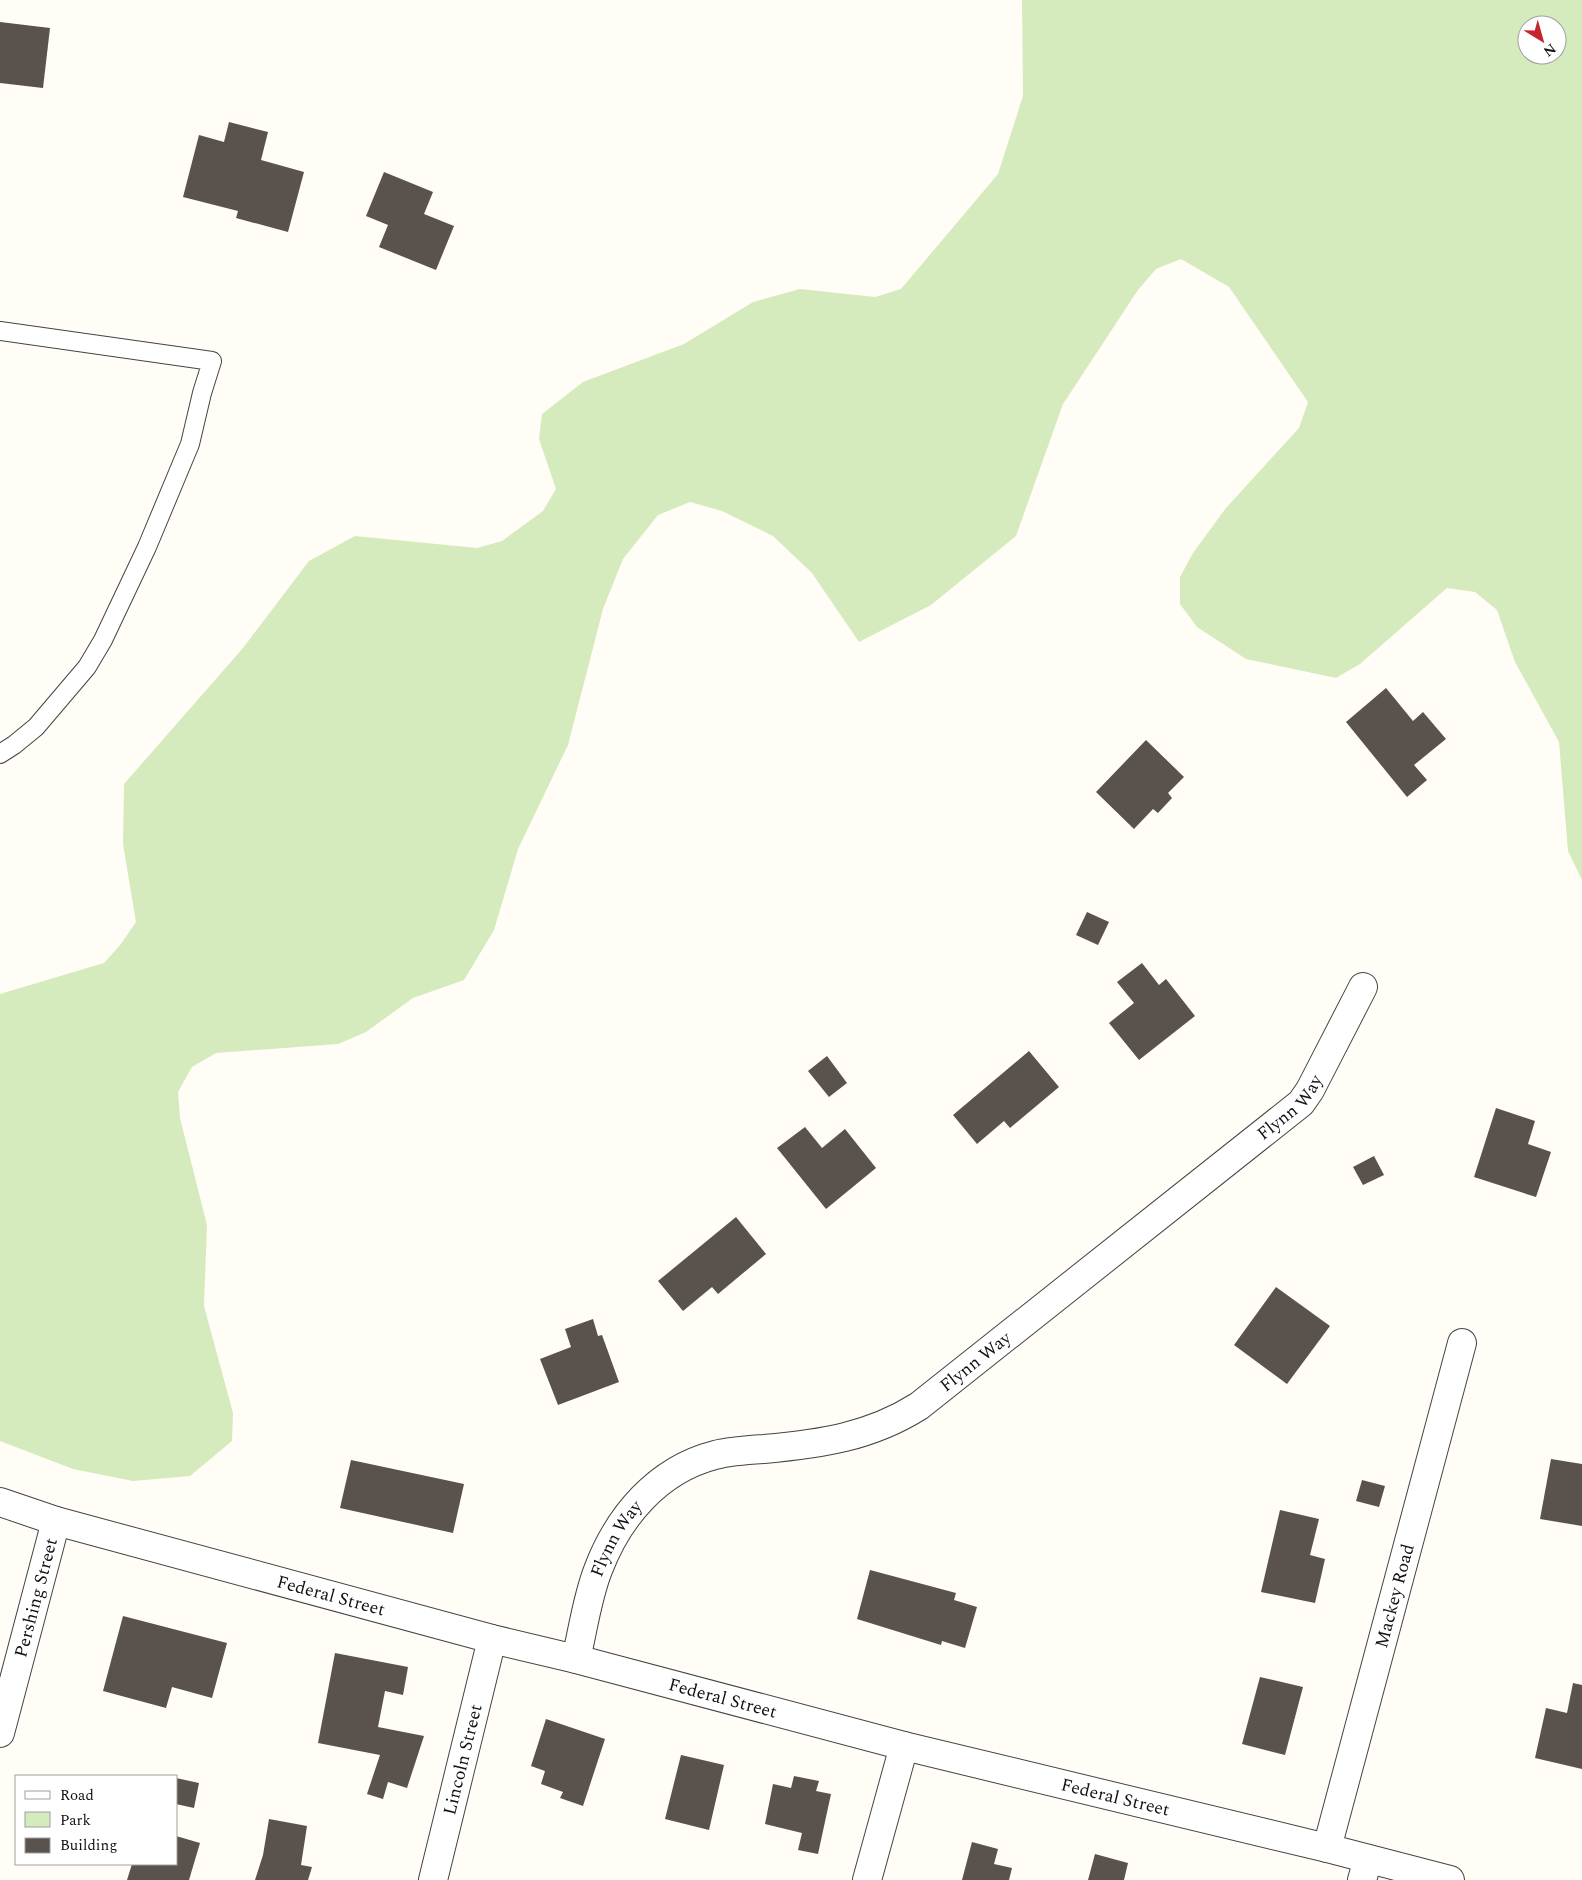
<svg xmlns="http://www.w3.org/2000/svg" width="1582" height="1880" viewBox="0 0 1582 1880" font-family="Spectral,serif">
<style>
.green{fill:#d5ebbd;fill-rule:evenodd}
.building{fill:#5a524d}
.lines{fill:none;stroke-linecap:round;stroke-linejoin:round}
.service-casing{stroke:#444;stroke-width:20}
.minor-casing{stroke:#444;stroke-width:30}
.tertiary-casing{stroke:#444;stroke-width:30}
.service{stroke:#fff;stroke-width:18}
.minor{stroke:#fff;stroke-width:28}
.tertiary{stroke:#fff;stroke-width:28}
.labels{text-anchor:middle;stroke-width:5;stroke-linejoin:round;paint-order:stroke}
.street-label{font-size:18px;fill:#111;stroke:#fff}
</style>
<rect width="100%" height="100%" fill="#fffdf5"/>
<!-- green -->
<path class="green" d="M1022 0H1582V880L1568 851 1559 742 1515 662 1497 610 1475 592 1447 588 1360 664 1336 678 1246 659 1197 627 1180 604V577L1193 553 1226 508 1299 428 1308 402 1229 287 1181 259 1156 269 1138 290 1063 404 1016 536 931 605 859 642 812 573 773 536 722 511 690 502 658 515 623 559 603 609 568 745 518 849 494 930 464 980 413 998 366 1032 338 1044 216 1053 192 1067 178 1092 180 1118 207 1225 204 1306 233 1413 232 1441 190 1476 133 1481 73 1469 0 1441V994L104 963 121 944 136 922 123 844 124 784 243 648 309 561 355 536 477 548 502 541 543 511 556 489 539 439 542 414 583 382 684 344 753 302 800 289 875 297 901 289 998 174 1023 96ZM1527 25H1557V55H1527Z"/>
<!-- building -->
<g class="building">
<path d="M0 22 50 28 43 88 0 83Z"/>
<path d="M229 122 268 132 261 160 304 172 288 232 236 218 238 211 183 197 199 135 224 142Z"/>
<path d="M384 172 433 192 424 214 454 226 436 270 379 247 388 225 366 216Z"/>
<path d="M1386 688 1413 721 1423 712 1446 739 1414 765 1427 780 1407 797 1346 722Z"/>
<path d="M1146 740 1184 777 1168 793 1172 798 1158 813 1153 809 1134 829 1096 792Z"/>
<path d="M1087 912 1109 922 1098 945 1076 935Z"/>
<path d="M1142 963 1159 985 1166 979 1195 1016 1139 1060 1109 1023 1134 1003 1117 982Z"/>
<path d="M1029 1051 1059 1087 1010 1128 1004 1121 977 1144 953 1115Z"/>
<path d="M827 1056 847 1083 829 1097 808 1071Z"/>
<path d="M1496 1108 1535 1121 1528 1144 1551 1152 1536 1197 1474 1177Z"/>
<path d="M805 1127 822 1148 845 1129 876 1168 826 1209 777 1148Z"/>
<path d="M1374 1156 1384 1175 1363 1185 1353 1167Z"/>
<path d="M736 1217 766 1254 718 1294 712 1287 683 1311 658 1281Z"/>
<path d="M1276 1287 1330 1326 1287 1384 1234 1345Z"/>
<path d="M593 1319 598 1336 602 1335 619 1382 558 1405 540 1359 571 1347 565 1329Z"/>
<path d="M1551 1459 1582 1464V1526L1540 1519Z"/>
<path d="M351 1460 464 1484 453 1533 340 1508Z"/>
<path d="M1362 1480 1385 1486 1379 1507 1356 1501Z"/>
<path d="M1280 1510 1319 1519 1310 1555 1325 1559 1315 1603 1261 1592Z"/>
<path d="M870 1570 956 1593 954 1600 977 1607 965 1648 942 1641 941 1645 857 1619Z"/>
<path d="M123 1616 227 1643 212 1698 172 1687 166 1708 103 1691Z"/>
<path d="M335 1653 408 1667 403 1695 385 1691 378 1727 424 1736 407 1788 388 1782 383 1799 367 1794 380 1755 318 1743Z"/>
<path d="M1260 1677 1303 1687 1285 1755 1242 1744Z"/>
<path d="M1573 1683 1582 1685V1769L1535 1758 1546 1708 1567 1713Z"/>
<path d="M546 1719 605 1739 583 1806 560 1798 563 1792 541 1784 545 1771 531 1766Z"/>
<path d="M681 1755 724 1765 709 1830 665 1819Z"/>
<path d="M794 1776 819 1781 816 1791 831 1794 818 1854 798 1850 802 1833 765 1824 773 1784 791 1788Z"/>
<path d="M176 1778 199 1783 194 1808 176 1804Z"/>
<path d="M269 1819 307 1826 301 1865 312 1867 308 1880H255L263 1855Z"/>
<path d="M176 1836 200 1843 189 1880H127L132 1864H176Z"/>
<path d="M972 1842 998 1849 994 1864 1012 1868 1009 1880H962Z"/>
<path d="M1095 1854 1128 1863 1124 1880H1088Z"/>
</g>
<g class="lines">
<!-- service casing -->
<g class="service-casing">
<path id="service" d="M0 331 212 361 202 393 190 444 147 547 103 640 87 667 36 727 14 745 0 754"/>
</g>
<!-- minor casing -->
<g class="minor-casing">
<g id="minor">
<path id="s1" d="M576 1659C583 1630 587 1598 598 1570 618 1517 657 1470 715 1455 730 1451 747 1450 764 1449 820 1444 870 1437 919 1406L1301 1103 1310 1090 1363 987"/>
<path id="s2" d="M0 1733 56 1521"/>
<path id="s3" d="M1327 1848 1462 1343"/>
<path id="s4" d="M433 1880 492 1639"/>
<path d="M867 1880 904 1746"/>
<path d="M1362 1880 1368 1859"/>
</g>
</g>
<!-- tertiary casing -->
<g class="tertiary-casing">
<g id="tertiary">
<path id="s5" d="M0 1502 56 1521 492 1639 576 1659 904 1746 1327 1848 1450 1880"/>
</g>
</g>
<!-- service -->
<use href="#service" class="service"/>
<!-- minor -->
<use href="#minor" class="minor"/>
<!-- tertiary -->
<use href="#tertiary" class="tertiary"/>
</g>
<g class="labels">
<!-- street labels -->
<g class="street-label">
<text dy="6" stroke="none"><textPath href="#s1" startOffset="951">Flynn Way</textPath></text>
<text dy="6" stroke="none"><textPath href="#s1" startOffset="546">Flynn Way</textPath></text>
<text dy="6" stroke="none"><textPath href="#s1" startOffset="128">Flynn Way</textPath></text>
<text dy="6" stroke="none"><textPath href="#s5" startOffset="344">Federal Street</textPath></text>
<text dy="6" stroke="none"><textPath href="#s3" startOffset="261">Mackey Road</textPath></text>
<text dy="6" stroke="none"><textPath href="#s2" startOffset="140">Pershing Street</textPath></text>
<text dy="6" stroke="none"><textPath href="#s5" startOffset="749">Federal Street</textPath></text>
<text dy="6" stroke="none"><textPath href="#s4" startOffset="124">Lincoln Street</textPath></text>
<text dy="6" stroke="none"><textPath href="#s5" startOffset="1154">Federal Street</textPath></text>
</g>
</g>
<!-- legend -->
<rect x="15" y="1775" width="162" height="90" fill="#ffffff" stroke="#a0a0a0"/>
<rect x="25" y="1791" width="25" height="8" fill="#ffffff" stroke="#a0a0a0"/>
<text x="60" y="1800" font-size="15" fill="#111111">Road</text>
<rect x="25" y="1812" width="25" height="15" fill="#d5ebbd" stroke="#a0a0a0"/>
<text x="60" y="1825" font-size="15" fill="#111111">Park</text>
<rect x="25" y="1838" width="25" height="15" fill="#5a524d" stroke="#a0a0a0"/>
<text x="60" y="1850" font-size="15" fill="#111111">Building</text>
<!-- north arrow -->
<g transform="translate(1542 40) rotate(143)"><circle r="24" fill="#ffffff" stroke="#a0a0a0"/>
<path d="M0-4L9 19L0 12L-9 19Z" fill="#c4262e"/>
<text y="-8" font-size="14" font-weight="bold" text-anchor="middle" fill="#111111">N</text>
</g>
</svg>
